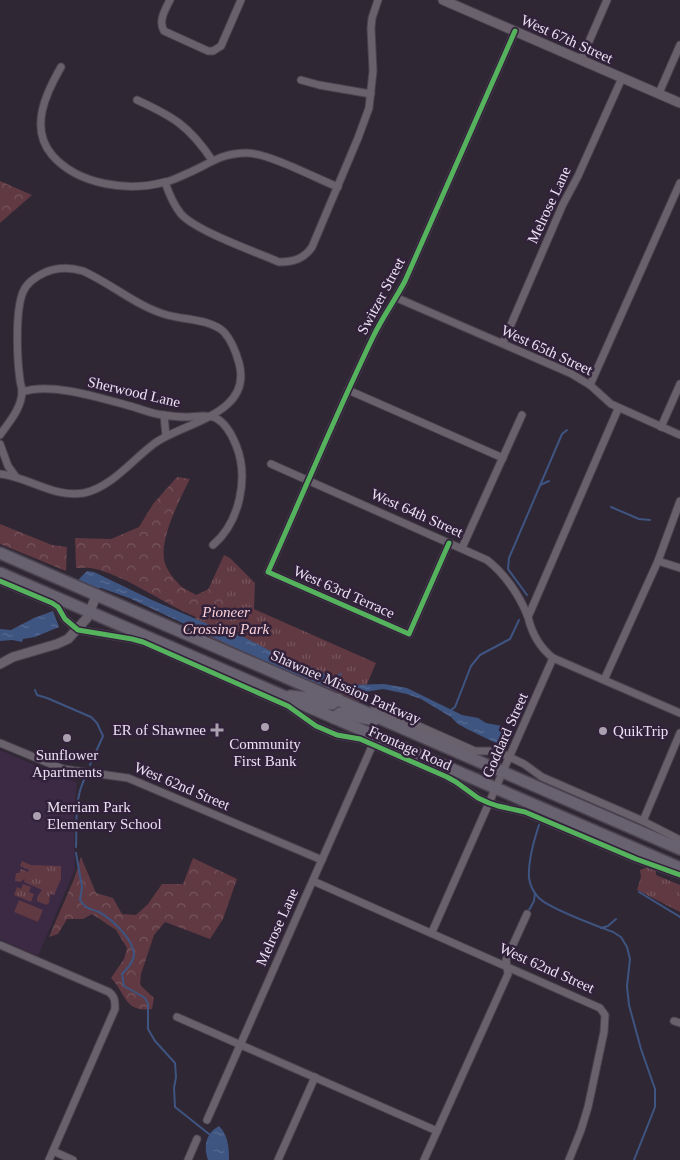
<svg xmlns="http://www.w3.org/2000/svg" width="680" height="1160" viewBox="0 0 680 1160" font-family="'Times New Roman',serif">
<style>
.built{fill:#3c2944}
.grass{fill:url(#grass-tufts)}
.forest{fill:url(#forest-crowns)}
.pitch{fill:#603942}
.water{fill:url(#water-ripples)}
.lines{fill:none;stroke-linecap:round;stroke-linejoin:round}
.stream{stroke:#3e5481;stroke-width:2}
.minor-casing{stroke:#4a434f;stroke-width:9}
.tertiary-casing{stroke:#4a434f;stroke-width:11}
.trunk-casing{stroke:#4a434f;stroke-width:14}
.minor{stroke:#69626c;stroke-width:7}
.tertiary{stroke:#69626c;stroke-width:9}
.trunk{stroke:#686170;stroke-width:11}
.cycleway-casing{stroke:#32213a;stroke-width:8}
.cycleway{stroke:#56b35d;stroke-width:5}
.poi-dot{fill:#aaa0b0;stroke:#32213a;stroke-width:2}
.labels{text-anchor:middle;stroke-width:5;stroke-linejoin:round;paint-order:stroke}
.street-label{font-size:15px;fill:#ece1f2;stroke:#32213a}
.park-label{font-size:15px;font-style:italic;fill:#fad1d8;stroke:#32213a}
.poi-label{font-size:15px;fill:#ece1f2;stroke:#32213a;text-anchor:start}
</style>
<defs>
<pattern id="grass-tufts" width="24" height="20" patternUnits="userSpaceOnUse" patternTransform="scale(1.25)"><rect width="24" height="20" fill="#603942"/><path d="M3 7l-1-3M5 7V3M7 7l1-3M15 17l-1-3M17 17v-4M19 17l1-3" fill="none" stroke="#77555e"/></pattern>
<pattern id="forest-crowns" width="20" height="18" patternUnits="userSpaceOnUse" patternTransform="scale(1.25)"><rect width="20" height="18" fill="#603942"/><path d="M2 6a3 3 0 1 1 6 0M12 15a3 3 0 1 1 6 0" fill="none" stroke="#77555e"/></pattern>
<pattern id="water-ripples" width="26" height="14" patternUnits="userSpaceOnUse" patternTransform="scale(1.25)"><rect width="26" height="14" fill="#3e5481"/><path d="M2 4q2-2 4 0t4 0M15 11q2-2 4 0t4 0" fill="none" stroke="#5a6c93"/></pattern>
</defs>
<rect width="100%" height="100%" fill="#302734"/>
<!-- built -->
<path class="built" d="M0 750 77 783 74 809 75 869 38 956 0 939Z"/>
<!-- grass -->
<g class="grass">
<path d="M224 555 230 558 255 583 254 609 376 663 359 703 190 629Z"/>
<path d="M22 861 31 865 61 866V879L54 895 50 894 49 903 46 905 37 901V897L42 890 24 882 25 879 20 882 15 881 16 873H19L21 869 28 872 29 870 20 866Z"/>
<path d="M648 867 656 871V875L680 885V912L637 890 641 877 640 870Z"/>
<path d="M23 884 31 887 29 892 34 894 31 902 14 895 17 887 21 889Z"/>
</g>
<!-- forest -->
<g class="forest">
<path d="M0 181 32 195 0 223Z"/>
<path d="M177 477 190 479C180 499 156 544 166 566 168 571 173 578 177 582 181 588 190 591 196 595L209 589 232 599 229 625C187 622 152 590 113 575 108 573 101 570 95 569 89 567 82 568 76 568L75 538 111 539 139 527 153 504Z"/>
<path d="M0 524 52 545 67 547 66 571 0 544Z"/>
<path d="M81 857 96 893 113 898 122 914 136 915 148 904 162 884H183L193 858 237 879 223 919 210 939 165 922 154 935 141 974 140 985 154 998 152 1009C125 1013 126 994 111 978L124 959 127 948 116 930 92 914 83 919H67L58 934 49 937 74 879Z"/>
</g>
<!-- pitch -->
<path class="pitch" d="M19 900 43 910 38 922 14 912Z"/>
<!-- water -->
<g class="water">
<path d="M87 571 94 572 152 600 210 625 240 635 278 655 311 667 340 681 336 691 257 658 129 598 101 588H96L78 580Z"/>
<path d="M53 611 59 627 35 637 23 639 22 642 12 640 0 641V629L11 630 34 618Z"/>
<path d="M384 684 407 688 462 715 478 718 486 723 502 726 511 731 504 747 467 729 458 724 451 717 421 699 407 694 383 689 346 695 351 685Z"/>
<path d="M219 1126C228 1135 229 1147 229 1160H208C203 1146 206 1133 219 1126Z"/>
</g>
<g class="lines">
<!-- stream -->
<g class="stream">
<path d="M540 485 549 481"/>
<path d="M611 507 639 519 650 520"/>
<path d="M527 595 508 569 509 558 562 434 567 430"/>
<path d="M334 678 341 674"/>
<path d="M35 690 37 695 47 698 91 717 97 723 103 736 90 765"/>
<path d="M364 691 368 701"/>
<path d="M451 710 455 707 471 666 480 655 510 639 519 620"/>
<path d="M539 825C534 840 528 862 529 878 530 885 534 893 539 898 550 909 597 926 613 932L621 937 627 947 630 959 627 986 629 1005 641 1049 655 1089V1107L634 1160"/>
<path d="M76 847C77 825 74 801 84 780"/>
<path d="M76 853 82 887 80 900C87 910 89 908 99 912 112 919 133 939 134 954 134 962 127 969 122 974L124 986 145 998 148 1004V1029L155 1041 175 1063 176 1077 174 1088 175 1107 209 1134"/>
<path d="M639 892 680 917"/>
<path d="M528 912 534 901 535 893"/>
<path d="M601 928 608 926 616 919"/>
</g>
<!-- minor casing -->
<g class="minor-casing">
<g id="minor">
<path d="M170 0C165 10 158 21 164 31L208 51H213L221 46 241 0"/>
<path d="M581 60 607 0"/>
<path d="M61 67C46 93 29 128 52 155 78 185 128 192 165 182 172 181 179 177 186 174 208 165 220 153 246 153 269 153 315 178 338 187"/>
<path d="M301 80 319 85 371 94"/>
<path d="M659 93 680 45"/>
<path d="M137 100C174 117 189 126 212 160"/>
<path d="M165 182C169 194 173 204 181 214 196 231 256 252 279 262 293 262 304 259 312 247L358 138 369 108 373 71 371 28 372 18 378 0"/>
<path d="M397 298 570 373 590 385 611 404 680 435"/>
<path d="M503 343 563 204 578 176 622 78"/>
<path d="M590 385 680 183"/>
<path d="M348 390 503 458"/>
<path d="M22 392C52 382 100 398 130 406 141 409 152 414 163 415 170 416 178 417 186 417 195 417 207 414 216 418 225 423 232 435 236 445 249 477 240 522 213 545"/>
<path d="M618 409 528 617C532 634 539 647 553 658L680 713"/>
<path d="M164 415 166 436"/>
<path d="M661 427 680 384"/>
<path d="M0 435C9 422 22 408 22 391 22 387 20 383 20 380 17 359 15 311 23 292 27 282 37 276 46 272 58 267 70 267 83 271 112 284 136 306 167 315 185 320 210 319 224 332 232 341 236 352 239 363 253 414 185 422 155 443 133 459 112 487 84 493 53 498 29 477 0 474"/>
<path d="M0 444 8 466 16 477"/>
<path d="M271 464 487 560C505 574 520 596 528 617"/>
<path d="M449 543 409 634 268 572C303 494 336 414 373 337 382 318 395 300 405 281L515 31"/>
<path d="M462 548 522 415"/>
<path d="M658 561 680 568"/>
<path d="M0 581 52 603 58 607 65 619 78 630 132 639 143 642 288 706 316 726 337 735 360 739 447 777 456 782 478 798 489 803 498 806 525 812 636 859 680 875"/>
<path d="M604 680 658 561 680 501"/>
<path d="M374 706 475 751H497L524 764 542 777 643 821 680 840"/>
<path d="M0 743 63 769 128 778 322 860"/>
<path d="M643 821 680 733"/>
<path d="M313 881 600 1008 605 1015 604 1032 588 1107 581 1130 569 1160"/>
<path d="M432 932 553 658"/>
<path d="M0 945 109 992C115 997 115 1001 115 1009L49 1160"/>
<path d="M177 1017 437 1131"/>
<path d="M674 1021 680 1023"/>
<path d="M207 1120 373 744"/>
<path d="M53 1151 73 1160"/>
<path d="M188 1160 197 1139"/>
<path d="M278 1160 315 1077"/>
<path d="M424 1160 508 974 506 960 527 914"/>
</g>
</g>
<!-- tertiary casing -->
<g class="tertiary-casing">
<g id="tertiary">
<path d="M443 0 680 103"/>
<path d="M0 664 13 657 57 644 68 639 87 618 97 594"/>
</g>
</g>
<!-- trunk casing -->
<g class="trunk-casing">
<g id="trunk">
<path d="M0 553 680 849"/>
<path d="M0 573 680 868"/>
<path d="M290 696 312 698 322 703 332 704 338 699"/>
<path d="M334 718 340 713 374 720"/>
</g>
</g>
<!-- minor -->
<use href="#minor" class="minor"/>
<!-- tertiary -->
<use href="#tertiary" class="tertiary"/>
<!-- trunk -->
<use href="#trunk" class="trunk"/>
<!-- cycleway casing -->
<g class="cycleway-casing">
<g id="cycleway">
<path d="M449 543 409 634 268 572C303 494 336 414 373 337 382 318 395 300 405 281L515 31"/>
<path d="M0 581 52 603 58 607 65 619 78 630 132 639 143 642 288 706 316 726 337 735 360 739 447 777 456 782 478 798 489 803 498 806 525 812 636 859 680 875"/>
</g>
</g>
<!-- cycleway -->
<use href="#cycleway" class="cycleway"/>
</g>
<!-- markers -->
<g class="poi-dot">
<circle cx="265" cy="727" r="5"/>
<path d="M214.5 722.5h5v5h5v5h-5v5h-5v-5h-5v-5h5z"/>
<circle cx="603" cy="731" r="5"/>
<circle cx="67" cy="738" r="5"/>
<circle cx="37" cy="816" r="5"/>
</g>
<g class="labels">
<!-- street labels -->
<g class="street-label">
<text transform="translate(567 39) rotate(24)" y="5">West 67th Street</text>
<text transform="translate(549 205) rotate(-65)" y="5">Melrose Lane</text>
<text transform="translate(381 296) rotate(-62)" y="5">Switzer Street</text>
<text transform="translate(547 350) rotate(25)" y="5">West 65th Street</text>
<text transform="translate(134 392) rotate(13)" y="5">Sherwood Lane</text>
<text transform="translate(417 513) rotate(24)" y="5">West 64th Street</text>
<text transform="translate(344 592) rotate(24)" y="5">West 63rd Terrace</text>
<text transform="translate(346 687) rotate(24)" y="5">Shawnee Mission Parkway</text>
<text transform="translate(505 735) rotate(-66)" y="5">Goddard Street</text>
<text transform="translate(410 748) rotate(24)" y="5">Frontage Road</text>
<text transform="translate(182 786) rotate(23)" y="5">West 62nd Street</text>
<text transform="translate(277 927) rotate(-66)" y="5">Melrose Lane</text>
<text transform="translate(547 968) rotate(24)" y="5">West 62nd Street</text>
</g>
<!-- park labels -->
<g class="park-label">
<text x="226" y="617">Pioneer<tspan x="226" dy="17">Crossing Park</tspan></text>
</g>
<!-- poi labels -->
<g class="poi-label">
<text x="206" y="735" text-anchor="end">ER of Shawnee</text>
<text x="613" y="736">QuikTrip</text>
<text x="265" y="749" text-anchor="middle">Community<tspan x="265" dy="17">First Bank</tspan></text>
<text x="67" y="760" text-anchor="middle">Sunflower<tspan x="67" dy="17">Apartments</tspan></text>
<text x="47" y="812">Merriam Park<tspan x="47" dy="17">Elementary School</tspan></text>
</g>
</g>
</svg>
